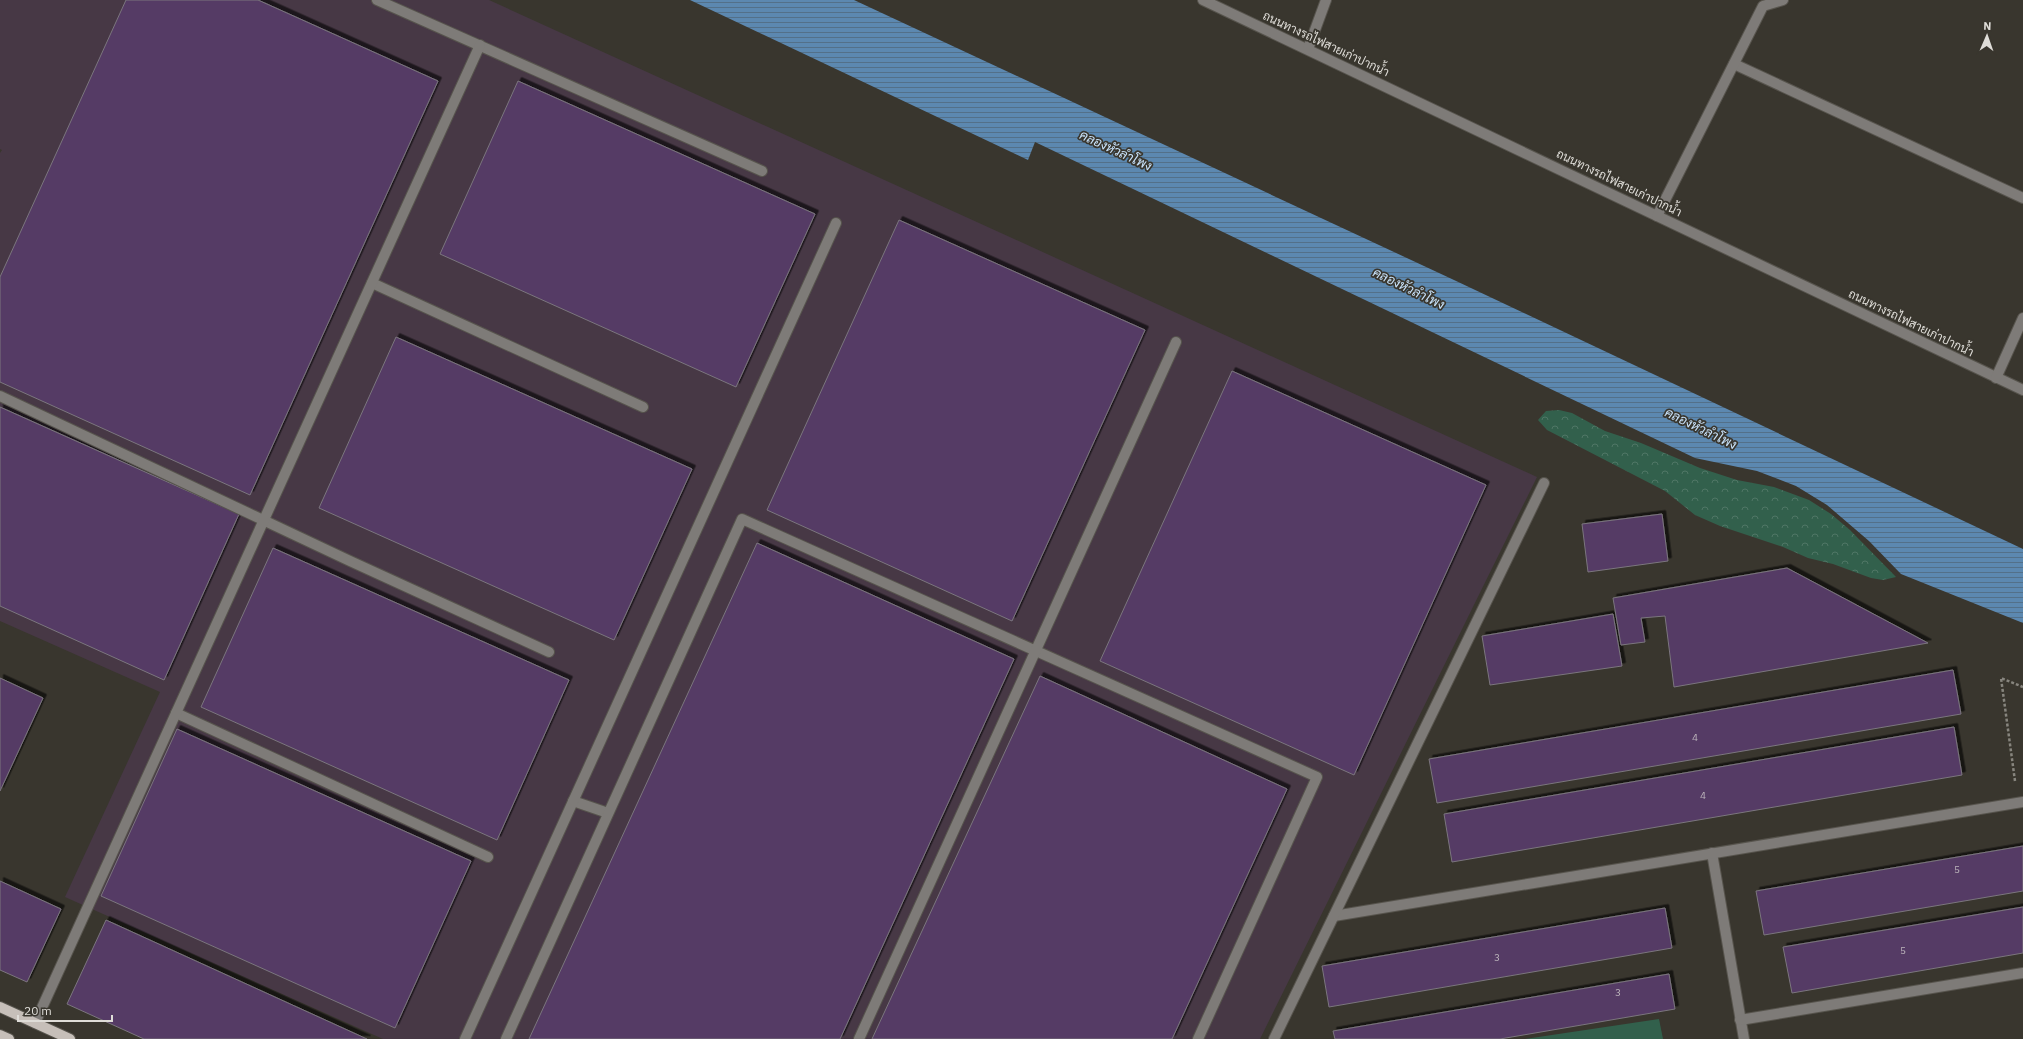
<svg xmlns="http://www.w3.org/2000/svg" width="2023" height="1039" viewBox="0 0 2023 1039" font-family="'IBM Plex Sans',Sarabun,sans-serif">
<style>
.industrial{fill:#473845}
.grass{fill:#32604c}
.forest{fill:url(#forest-crowns)}
.water{fill:url(#water-rules)}
.building{fill:#553a65;stroke:#7b767e;filter:url(#shadow)}
.lines{fill:none;stroke-linecap:round;stroke-linejoin:round}
.minor-casing{stroke:#57544d;stroke-width:12}
.major-casing{stroke:#57544d;stroke-width:12}
.path{stroke:#87857e;stroke-width:2.5;stroke-dasharray:3 2;stroke-linecap:butt}
.minor{stroke:#7e7b78;stroke-width:10}
.major{stroke:#c6bfb9;stroke-width:10}
.labels{text-anchor:middle;stroke-width:3.5;stroke-linejoin:round;paint-order:stroke}
.number-label{font-size:10px;fill:#bcb4bb}
.street-label{font-size:12px;fill:#dfddd8;stroke:#39362e}
.water-label{font-size:13px;font-style:italic;fill:#c8e2fa;stroke:#39362e}
</style>
<defs>
<pattern id="forest-crowns" width="20" height="18" patternUnits="userSpaceOnUse"><rect width="20" height="18" fill="#32604c"/><path d="M2 6a3 3 0 1 1 6 0M12 15a3 3 0 1 1 6 0" fill="none" stroke="#4f7665"/></pattern>
<pattern id="water-rules" width="6" height="5" patternUnits="userSpaceOnUse"><rect width="6" height="5" fill="#5c88b0"/><path d="M0 2.5h6" fill="none" stroke="#537089"/></pattern>
<filter id="shadow"><feDropShadow dx="3.5" dy="-3.5" stdDeviation="0" flood-color="#0009"/></filter>
</defs>
<rect width="100%" height="100%" fill="#39362e"/>
<!-- industrial -->
<path class="industrial" d="M0 0H489L1537 477 1260 1039H383L65 897 160 692 0 621V153L2 150 0 149Z"/>
<!-- grass -->
<path class="grass" d="M1659 1019 1663 1039H1525Z"/>
<!-- forest -->
<path class="forest" d="M1559 410 1572 413 1605 431 1641 443 1700 468 1737 480 1774 487 1809 500 1831 514 1850 530 1896 577 1883 580 1871 578 1833 564 1808 558 1783 547 1720 526 1695 515 1665 491 1547 430 1538 420 1546 411Z"/>
<!-- water -->
<path class="water" d="M690 0H854L1454 280 2023 549V623L1901 574 1869 541 1827 505 1796 486 1757 471 1695 458 1035 142 1028 160Z"/>
<!-- building -->
<g class="building">
<path d="M126 0H258L438 81 250 495 0 382V277Z"/>
<path d="M518 81 815 214 736 387 440 254Z"/>
<path d="M899 220 1145 330 1012 621 767 510Z"/>
<path d="M396 337 692 469 614 640 319 508Z"/>
<path d="M1232 371 1486 485 1354 775 1100 661Z"/>
<path d="M0 407 239 514 164 680 0 606Z"/>
<path d="M1662 514 1668 561 1588 572 1582 524Z"/>
<path d="M757 543 1014 659 840 1039H529Z"/>
<path d="M273 548 569 680 497 840 201 707Z"/>
<path d="M1787 568 1928 643 1674 687 1665 616 1641 618 1645 642 1621 645 1613 598Z"/>
<path d="M1613 614 1622 666 1490 685 1482 636Z"/>
<path d="M1953 670 1961 714 1437 803 1429 759Z"/>
<path d="M1040 676 1287 789 1172 1039H872Z"/>
<path d="M0 678 43 698 0 791Z"/>
<path d="M1954 727 1962 775 1452 862 1444 814Z"/>
<path d="M177 729 471 861 395 1028 101 896Z"/>
<path d="M2023 846V891L1764 935 1756 891Z"/>
<path d="M0 881 61 909 27 982 0 970Z"/>
<path d="M2023 907V953L1792 993 1783 947Z"/>
<path d="M1665 908 1672 948 1329 1007 1322 966Z"/>
<path d="M106 920 367 1039H144L67 1004Z"/>
<path d="M1669 974 1675 1009 1500 1039H1335L1333 1031Z"/>
</g>
<g class="lines">
<!-- minor casing -->
<g class="minor-casing">
<g id="minor">
<path d="M377 0 762 171"/>
<path d="M1203 0 2023 390"/>
<path d="M1308 49 1326 0"/>
<path d="M1734 64 2023 198"/>
<path d="M1657 216 1763 6 1783 0"/>
<path d="M372 283 643 407"/>
<path d="M1996 378 2023 318"/>
<path d="M0 396 350 561 549 652"/>
<path d="M176 713 488 857"/>
<path d="M573 801 608 813"/>
<path d="M1712 853 1744 1039"/>
<path d="M1334 916 2023 802"/>
<path d="M1740 1020 2023 973"/>
<path d="M35 1023 480 45"/>
<path d="M465 1039 836 223"/>
<path d="M506 1039 742 519 1317 777 1198 1039"/>
<path d="M859 1039 1176 342"/>
<path d="M1274 1039 1544 483"/>
</g>
</g>
<!-- major casing -->
<g class="major-casing">
<g id="major">
<path d="M0 1007 70 1039"/>
<path d="M0 1035 9 1039"/>
</g>
</g>
<!-- path -->
<path class="path" d="M2015 781 2001 678 2023 687"/>
<!-- minor -->
<use href="#minor" class="minor"/>
<!-- major -->
<use href="#major" class="major"/>
</g>
<g class="labels">
<!-- number labels -->
<g class="number-label">
<text x="1695" y="741">4</text>
<text x="1703" y="799">4</text>
<text x="1957" y="873">5</text>
<text x="1903" y="954">5</text>
<text x="1497" y="961">3</text>
<text x="1618" y="996">3</text>
</g>
<!-- street labels -->
<g class="street-label">
<text transform="translate(1326 44) rotate(25)" y="4">ถนนทางรถไฟสายเก่าปากน้ำ</text>
<text transform="translate(1619 183) rotate(26)" y="4">ถนนทางรถไฟสายเก่าปากน้ำ</text>
<text transform="translate(1911 323) rotate(26)" y="4">ถนนทางรถไฟสายเก่าปากน้ำ</text>
</g>
<!-- water labels -->
<g class="water-label">
<text transform="translate(1116 150) rotate(25)" y="5">คลองหัวลำโพง</text>
<text transform="translate(1409 288) rotate(26)" y="5">คลองหัวลำโพง</text>
<text transform="translate(1701 428) rotate(26)" y="5">คลองหัวลำโพง</text>
</g>
</g>
<!-- north arrow -->
<g transform="translate(1987 36) rotate(2)" stroke="#39362e" stroke-width="3" paint-order="stroke">
<path d="M0-3L7 15L0 10L-7 15Z" fill="#dfddd8"/>
<text y="-6" font-size="11" font-weight="bold" text-anchor="middle" fill="#dfddd8">N</text>
</g>
<!-- scale -->
<path d="M18 1015v6h94v-6" fill="none" stroke="#dfddd8" stroke-width="2"/>
<text x="24" y="1015" font-size="12" fill="#dfddd8" stroke="#39362e" stroke-width="3" paint-order="stroke">20 m</text>
</svg>
